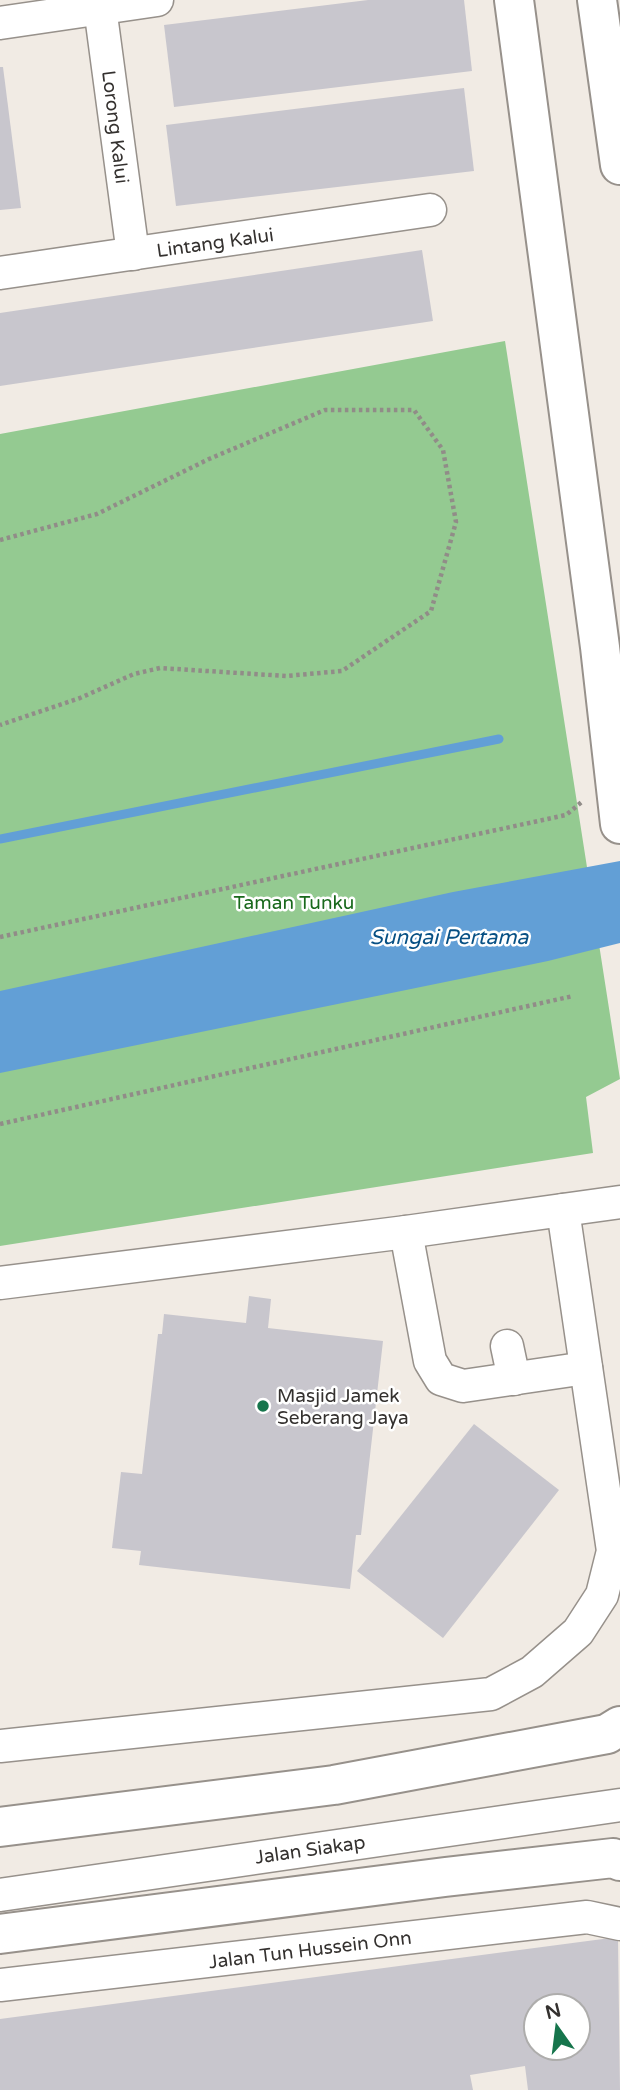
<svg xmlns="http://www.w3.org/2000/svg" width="620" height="2090" viewBox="0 0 620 2090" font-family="'Varela Round',sans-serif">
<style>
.green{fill:#94ca91}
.water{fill:#629fd6}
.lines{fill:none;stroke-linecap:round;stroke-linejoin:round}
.stream{stroke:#629fd6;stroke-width:9}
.building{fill:#c8c6cd;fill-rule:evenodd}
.minor-casing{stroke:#97918b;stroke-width:35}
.major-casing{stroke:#97918b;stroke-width:42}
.highway-casing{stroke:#97918b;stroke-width:42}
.path{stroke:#918c88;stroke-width:4.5;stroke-dasharray:3.5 3.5;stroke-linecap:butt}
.minor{stroke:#fff;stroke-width:32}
.major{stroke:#fff;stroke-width:38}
.highway{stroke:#fff;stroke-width:38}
.poi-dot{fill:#16754c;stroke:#fff;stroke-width:2.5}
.labels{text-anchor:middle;stroke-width:5;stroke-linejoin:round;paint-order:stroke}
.street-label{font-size:19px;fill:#34312f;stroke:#fff}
.park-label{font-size:19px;fill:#19691c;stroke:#fff}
.poi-label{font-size:19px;fill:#34312f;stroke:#fff;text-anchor:start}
.water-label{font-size:21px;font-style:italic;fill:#075084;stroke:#fff}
</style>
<rect width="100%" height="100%" fill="#f1ebe4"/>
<!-- green -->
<path class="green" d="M505 341 620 1079 586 1097 593 1153 0 1246V434Z"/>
<!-- water -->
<path class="water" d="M620 861V943L548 961 0 1073V991L453 892Z"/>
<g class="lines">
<!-- stream -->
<path class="stream" d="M0 839 499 739"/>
</g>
<!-- building -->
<g class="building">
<path d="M368 0H464L472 71 174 107 164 25Z"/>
<path d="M0 67H3L21 208 0 210Z"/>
<path d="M464 88 474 171 176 206 166 125Z"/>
<path d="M422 250 433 321 0 386V313Z"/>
<path d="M249 1296 271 1299 268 1328 383 1341 361 1535H356L350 1589 139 1565 141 1551 112 1548 121 1472 142 1474 158 1334H162L164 1314 246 1323Z"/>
<path d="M474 1424 559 1490 443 1638 357 1571Z"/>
<path d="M618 1937 620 2090H528L525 2066 470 2075 473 2090H0V2019ZM536 2006H578V2048H536Z"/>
</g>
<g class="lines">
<!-- minor casing -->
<g class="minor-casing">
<g id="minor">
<path d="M99 0 133 254"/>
<path d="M0 23 157 0"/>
<path d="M0 273 430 210"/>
<path d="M406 1232 430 1361 441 1379 463 1386 586 1368"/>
<path d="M0 1283 406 1232 620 1202"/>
<path d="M507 1346 514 1379"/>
<path d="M0 1746 491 1694 532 1672 578 1632 602 1595 613 1551 563 1210"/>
<path d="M0 1895 620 1805"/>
<path d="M0 1985 587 1917 620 1924"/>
</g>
</g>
<!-- major casing -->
<g class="major-casing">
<g id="major">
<path d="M514 0 600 647 620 824"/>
<path d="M0 1827 334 1785 607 1734 620 1726"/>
<path d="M0 1934 445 1877 613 1858 620 1861"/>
</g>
</g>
<!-- highway casing -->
<g class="highway-casing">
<path id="highway" d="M597 0 620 165"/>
</g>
<!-- path -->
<g class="path">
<path d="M0 540 97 514 209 459 325 410H414L443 450 456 522 431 611 342 671 286 676 160 668 134 674 80 698 0 725"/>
<path d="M0 937 566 815 583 801"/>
<path d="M0 1124 573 996"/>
</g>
<!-- minor -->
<use href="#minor" class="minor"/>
<!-- major -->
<use href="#major" class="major"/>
<!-- highway -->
<use href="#highway" class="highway"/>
</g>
<!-- markers -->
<circle class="poi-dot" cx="263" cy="1406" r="7"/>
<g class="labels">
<!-- street labels -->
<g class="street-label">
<text transform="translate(116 127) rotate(83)" y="7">Lorong Kalui</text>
<text transform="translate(215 242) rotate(-8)" y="7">Lintang Kalui</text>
<text transform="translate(310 1849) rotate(-8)" y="7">Jalan Siakap</text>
<text transform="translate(310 1949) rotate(-7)" y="7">Jalan Tun Hussein Onn</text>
</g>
<!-- park labels -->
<g class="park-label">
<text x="294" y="909">Taman Tunku</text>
</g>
<!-- poi labels -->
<g class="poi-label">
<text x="277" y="1402">Masjid Jamek<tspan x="277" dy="22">Seberang Jaya</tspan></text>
</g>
<!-- water labels -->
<g class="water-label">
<text x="449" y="944">Sungai Pertama</text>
</g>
</g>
<!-- north arrow -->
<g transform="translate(557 2027) rotate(346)"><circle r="33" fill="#ffffff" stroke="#aeadac" stroke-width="2"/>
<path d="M0-5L12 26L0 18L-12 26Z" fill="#16754c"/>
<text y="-10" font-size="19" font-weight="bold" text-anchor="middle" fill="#34312f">N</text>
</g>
</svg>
